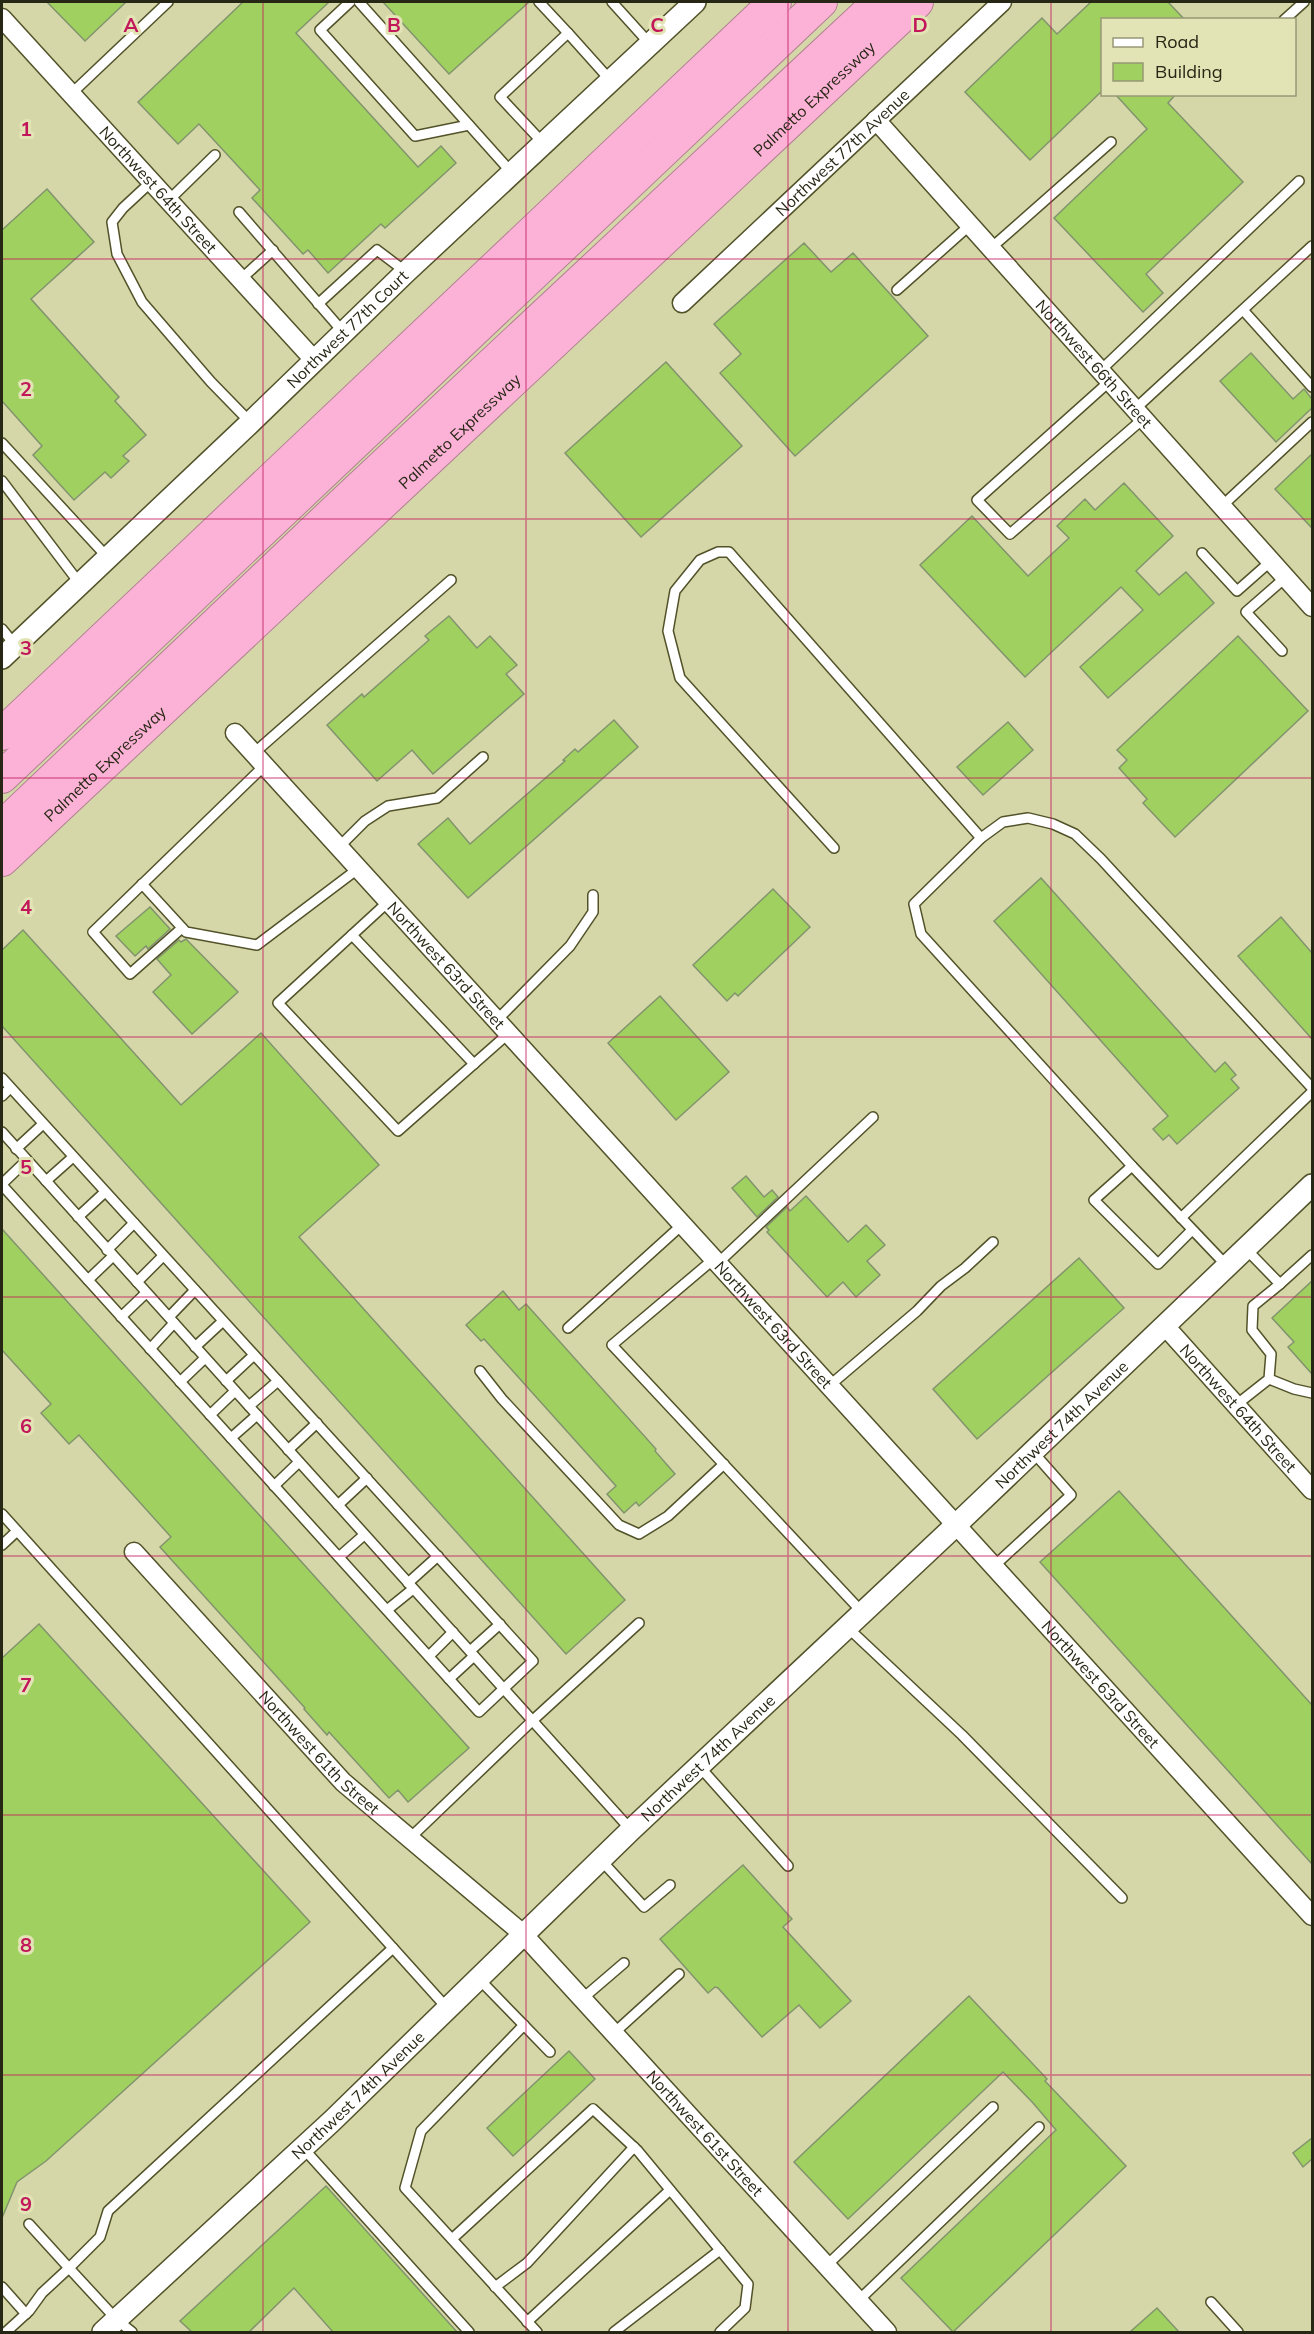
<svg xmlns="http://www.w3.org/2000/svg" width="1314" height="2334" viewBox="0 0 1314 2334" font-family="Mulish,sans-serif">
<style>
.building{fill:#a0d060;stroke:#82946d;stroke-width:1.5}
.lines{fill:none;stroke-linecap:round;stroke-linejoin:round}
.service-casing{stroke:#525229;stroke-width:12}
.minor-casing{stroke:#525229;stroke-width:21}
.tertiary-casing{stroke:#525229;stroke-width:24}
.motorway-casing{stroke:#b18192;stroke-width:34}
.service{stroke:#fff;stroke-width:9}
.minor{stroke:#fff;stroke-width:18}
.tertiary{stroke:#fff;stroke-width:21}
.motorway{stroke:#fcb2d6;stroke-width:32}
.grid{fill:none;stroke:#c2185b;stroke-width:1.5;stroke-opacity:0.55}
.labels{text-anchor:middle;stroke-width:6;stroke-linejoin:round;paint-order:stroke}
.street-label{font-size:16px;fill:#272715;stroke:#e3e4b6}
.grid-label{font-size:20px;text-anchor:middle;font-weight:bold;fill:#c2185b;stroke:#e3e4b6;stroke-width:6;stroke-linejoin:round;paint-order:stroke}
</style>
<rect width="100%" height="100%" fill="#d6d7a9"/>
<!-- building -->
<g class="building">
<path d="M47 2H126L85 41Z"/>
<path d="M243 2H329L296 33 418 167 441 146 456 163 385 228 381 224 328 273 308 250 303 254 252 198 260 190 199 124 178 144 138 102Z"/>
<path d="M383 2H529L449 74Z"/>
<path d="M1091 2H1168L1185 20H1102V91L1030 160 965 92 1042 18 1057 34Z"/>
<path d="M1115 94H1176L1168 103 1243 182 1146 274 1163 293 1143 312 1054 218 1147 129Z"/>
<path d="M47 189 94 242 31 299 119 397 115 401 146 435 123 456 129 461 111 478 105 472 74 500 33 455 42 446 2 401V230Z"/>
<path d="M804 243 831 272 853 253 928 336 795 456 720 373 741 354 714 324Z"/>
<path d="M1251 353 1293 399 1304 389 1312 399V408L1276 442 1220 381Z"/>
<path d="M666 362 742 446 641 537 565 453Z"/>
<path d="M1312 454V528L1275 489Z"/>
<path d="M1124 483 1173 536 1136 571 1159 595 1186 572 1214 603 1108 698 1080 667 1143 610 1121 587 1025 677 920 565 972 516 1028 576 1069 538 1057 526 1085 499 1095 510Z"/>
<path d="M449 616 477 648 490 636 517 665 506 674 524 694 433 774 412 750 377 781 327 725 362 694 364 697 429 640 425 636Z"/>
<path d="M1238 636 1308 711 1175 837 1143 803 1147 799 1119 768 1127 760 1117 750Z"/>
<path d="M614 720 638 747 468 898 418 844 448 818 470 844 565 761 563 760 575 749 578 752Z"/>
<path d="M1008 722 1033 750 983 795 957 767Z"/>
<path d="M1041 878 1215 1072 1225 1062 1236 1075 1231 1079 1239 1088 1177 1144 1169 1135 1163 1140 1153 1129 1168 1116 994 921Z"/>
<path d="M773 889 810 927 738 996 735 993 727 1001 693 965Z"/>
<path d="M150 907 170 929 148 949 146 946 135 956 116 936Z"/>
<path d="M1281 917 1312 953V1039L1238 956Z"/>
<path d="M23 930 181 1105 261 1033 379 1165 299 1237 625 1600 566 1654 2 1026V950Z"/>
<path d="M186 939 238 992 192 1034 153 992 171 975 157 959 179 940 181 942Z"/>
<path d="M660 996 729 1072 676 1120 608 1043Z"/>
<path d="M746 1176 764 1197 772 1190 778 1197 757 1217 732 1188Z"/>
<path d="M806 1196 848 1242 866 1225 885 1245 867 1261 880 1275 856 1297 843 1282 827 1297 767 1232 769 1230 766 1227 787 1207 790 1211Z"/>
<path d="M2 1229 469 1748 408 1802 398 1790 389 1798 329 1732 327 1735 304 1709 305 1708 160 1547 171 1537 79 1435 69 1444 41 1413 51 1404 2 1350Z"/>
<path d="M1079 1258 1124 1308 977 1439 933 1389Z"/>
<path d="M1312 1281V1374L1288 1347 1294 1342 1272 1318Z"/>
<path d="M503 1291 519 1310 526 1304 656 1449 655 1451 675 1474 639 1506 636 1502 624 1513 607 1494 616 1486 484 1339 481 1341 466 1325Z"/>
<path d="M1119 1491 1312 1705V1864L1040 1562Z"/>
<path d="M39 1624 310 1922 46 2161 17 2182 2 2218V1658Z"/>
<path d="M743 1865 792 1919 783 1927 851 2001 820 2028 799 2005 762 2037 718 1988 715 1987 708 1993 660 1939Z"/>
<path d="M969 1996 1047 2079 1045 2081 1126 2166 953 2332 901 2278 1056 2130 1033 2103 1003 2072 848 2219 794 2162Z"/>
<path d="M569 2051 595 2079 513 2156 487 2128Z"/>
<path d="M1312 2138V2159L1303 2167 1293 2153Z"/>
<path d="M326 2186 457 2332H333L294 2288 249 2332H192L180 2321Z"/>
<path d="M1157 2308 1179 2332H1130Z"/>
</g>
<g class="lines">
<!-- service casing -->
<g class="service-casing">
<g id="service">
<path d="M350 2 320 30 415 136 469 125"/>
<path d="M359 2 512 173"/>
<path d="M539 2 568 33"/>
<path d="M612 2 650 44"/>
<path d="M1284 20 1304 2"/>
<path d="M71 94 168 2"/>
<path d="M543 143 500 97 568 33 611 81"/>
<path d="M151 182 123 208 112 222 117 254 142 302 211 382 250 422"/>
<path d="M168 201 215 155"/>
<path d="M239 212 344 333"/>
<path d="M991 248 1111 142"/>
<path d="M240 280 273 250"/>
<path d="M897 290 970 225"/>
<path d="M318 304 377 250 406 272"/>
<path d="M1243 310 1312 387"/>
<path d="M1101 370 1299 181"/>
<path d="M1110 381 977 500 1010 534 1144 418"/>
<path d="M1135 409 1312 246"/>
<path d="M2 443 108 558"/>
<path d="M2 481 80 584"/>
<path d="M1222 506 1312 422"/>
<path d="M1202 553 1237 591 1271 561"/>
<path d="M2 629 15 645"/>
<path d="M1282 651 1246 612 1286 577"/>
<path d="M254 753 451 580"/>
<path d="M339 847 365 821 388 806 437 798 483 757"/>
<path d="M834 848 680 678 668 631 675 591 700 560 718 552H729L981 838"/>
<path d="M142 884 186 932 257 945 359 868"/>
<path d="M389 901 278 1003 398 1131 509 1033"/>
<path d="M182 928 130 974 93 932 265 765"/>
<path d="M352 935 474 1064"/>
<path d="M497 1020 570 946 593 912V895"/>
<path d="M2 1078 533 1661 479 1712 2 1185"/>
<path d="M2 1096 10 1088"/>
<path d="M2 1132 631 1830"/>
<path d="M16 1149 43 1124"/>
<path d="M1132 1166 921 934 914 904 981 838 1003 822 1028 818 1053 824 1075 834 1101 859 1312 1088"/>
<path d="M46 1181 73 1157"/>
<path d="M2 1184 27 1160"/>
<path d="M78 1217 105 1192"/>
<path d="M1181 1218 1312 1092"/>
<path d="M1192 1230 1158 1264 1094 1200 1132 1166 1227 1266"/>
<path d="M1246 1249 1280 1284 1312 1255"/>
<path d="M107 1250 134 1223"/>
<path d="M715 1258 612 1345 862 1612"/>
<path d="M718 1263 873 1117"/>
<path d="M88 1280 113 1256"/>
<path d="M137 1282 163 1256"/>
<path d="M121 1317 146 1293"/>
<path d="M169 1317 195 1290"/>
<path d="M568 1328 683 1224"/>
<path d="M195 1347 223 1321"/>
<path d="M150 1349 174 1323"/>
<path d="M480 1371 502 1399 619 1525 639 1534 668 1516 724 1464"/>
<path d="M1269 1379 1294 1389 1312 1393"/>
<path d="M226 1381 254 1355"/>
<path d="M180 1382 205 1358"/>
<path d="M829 1386 917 1311 941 1286 965 1268 993 1242"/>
<path d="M1236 1405 1269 1379 1271 1354 1252 1330 1253 1306 1280 1284"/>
<path d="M249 1406 278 1381"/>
<path d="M210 1415 235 1391"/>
<path d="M231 1438 257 1415"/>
<path d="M288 1450 317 1423"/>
<path d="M274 1486 299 1462"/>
<path d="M338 1505 367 1478"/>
<path d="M2 1514 447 2008"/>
<path d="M2 1545 17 1531"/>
<path d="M339 1557 364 1535"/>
<path d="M993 1567 1071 1495 1033 1452"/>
<path d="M408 1583 438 1556"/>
<path d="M387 1610 413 1589"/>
<path d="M846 1626 962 1735 1122 1898"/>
<path d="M470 1651 500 1624"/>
<path d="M429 1656 453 1632"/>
<path d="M449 1679 474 1656"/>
<path d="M699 1766 788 1866"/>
<path d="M409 1839 532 1721 639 1623"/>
<path d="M600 1859 644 1907 670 1885"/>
<path d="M478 1978 550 2052"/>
<path d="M582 1999 624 1963"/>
<path d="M524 2025 421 2131 405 2188 537 2332"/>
<path d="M614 2033 679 1974"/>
<path d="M303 2148 469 2332"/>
<path d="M29 2224 69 2268 100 2237 108 2211 393 1948"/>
<path d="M452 2239 593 2109 638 2151 748 2284 745 2308 720 2332"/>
<path d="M826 2266 993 2107"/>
<path d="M2 2287 26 2314"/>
<path d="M495 2287 527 2263 634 2147"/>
<path d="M858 2301 1039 2127"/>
<path d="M1211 2302 1238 2332"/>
<path d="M527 2322 670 2190"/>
<path d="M6 2332 29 2311 42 2293 69 2268 117 2320 132 2332"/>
<path d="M614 2332 720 2250"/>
</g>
</g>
<!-- minor casing -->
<g class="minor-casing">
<g id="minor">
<path id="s1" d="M2 18 315 361"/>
<path id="s2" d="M876 120 1312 607"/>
<path id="s3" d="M682 303 1002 2"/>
<path id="s4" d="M235 733 1312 1916"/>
<path id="s5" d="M1165 1326 1312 1490"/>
<path id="s6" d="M134 1552 343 1782 523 1934 887 2332"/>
</g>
</g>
<!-- tertiary casing -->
<g class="tertiary-casing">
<g id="tertiary">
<path id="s7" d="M2 658 250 423 406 272 695 2"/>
<path id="s8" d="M103 2332 332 2121 631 1830 956 1525 1312 1185"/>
</g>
</g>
<!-- motorway casing -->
<g class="motorway-casing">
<g id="motorway">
<path d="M2 734 775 2"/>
<path d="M2 777 821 2"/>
<path d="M2 827 346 500 879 2"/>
<path id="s9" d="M2 860 917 2"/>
</g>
</g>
<!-- service -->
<use href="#service" class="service"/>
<!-- minor -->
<use href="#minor" class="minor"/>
<!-- tertiary -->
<use href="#tertiary" class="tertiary"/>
<!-- motorway -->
<use href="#motorway" class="motorway"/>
</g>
<!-- grid -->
<path class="grid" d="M263 2V2332M526 2V2332M788 2V2332M1051 2V2332M2 259H1312M2 519H1312M2 778H1312M2 1037H1312M2 1297H1312M2 1556H1312M2 1815H1312M2 2075H1312"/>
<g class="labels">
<!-- street labels -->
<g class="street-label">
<text dy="6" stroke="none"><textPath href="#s9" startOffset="1113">Palmetto Expressway</textPath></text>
<text dy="6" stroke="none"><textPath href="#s3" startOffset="220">Northwest 77th Avenue</textPath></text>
<text dy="6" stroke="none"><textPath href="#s1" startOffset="232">Northwest 64th Street</textPath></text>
<text dy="6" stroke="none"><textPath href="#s7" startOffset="477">Northwest 77th Court</textPath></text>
<text dy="6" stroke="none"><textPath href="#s2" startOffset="327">Northwest 66th Street</textPath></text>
<text dy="6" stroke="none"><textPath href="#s9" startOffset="627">Palmetto Expressway</textPath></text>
<text dy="6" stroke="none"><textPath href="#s9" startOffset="141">Palmetto Expressway</textPath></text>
<text dy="6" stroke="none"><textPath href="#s4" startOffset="314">Northwest 63rd Street</textPath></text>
<text dy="6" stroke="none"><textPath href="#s4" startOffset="800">Northwest 63rd Street</textPath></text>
<text dy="6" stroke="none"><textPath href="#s5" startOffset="110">Northwest 64th Street</textPath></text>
<text dy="6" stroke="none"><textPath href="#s8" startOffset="1320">Northwest 74th Avenue</textPath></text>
<text dy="6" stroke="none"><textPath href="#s4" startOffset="1286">Northwest 63rd Street</textPath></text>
<text dy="6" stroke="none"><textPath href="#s6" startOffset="273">Northwest 61th Street</textPath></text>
<text dy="6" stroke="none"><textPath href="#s8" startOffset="834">Northwest 74th Avenue</textPath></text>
<text dy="6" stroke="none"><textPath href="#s8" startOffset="348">Northwest 74th Avenue</textPath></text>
<text dy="6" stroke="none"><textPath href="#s6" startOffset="816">Northwest 61st Street</textPath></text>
</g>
</g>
<g class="grid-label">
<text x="131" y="32">A</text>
<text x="394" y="32">B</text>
<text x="657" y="32">C</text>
<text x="920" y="32">D</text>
<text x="26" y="136">1</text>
<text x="26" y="396">2</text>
<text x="26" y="655">3</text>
<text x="26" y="914">4</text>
<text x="26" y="1174">5</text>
<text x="26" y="1433">6</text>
<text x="26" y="1692">7</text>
<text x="26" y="1952">8</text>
<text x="26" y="2211">9</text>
</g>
<!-- border -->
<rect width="1314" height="2334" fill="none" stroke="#272715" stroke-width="6"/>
<!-- legend -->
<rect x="1101" y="18" width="195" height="78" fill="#e3e4b6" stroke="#989876" stroke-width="1.5"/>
<rect x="1113" y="38" width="30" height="9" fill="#ffffff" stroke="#989876" stroke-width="1.5"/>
<text x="1155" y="48" font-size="18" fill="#272715">Road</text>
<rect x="1113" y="63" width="30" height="18" fill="#a0d060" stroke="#989876" stroke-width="1.5"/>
<text x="1155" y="78" font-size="18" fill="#272715">Building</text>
</svg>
